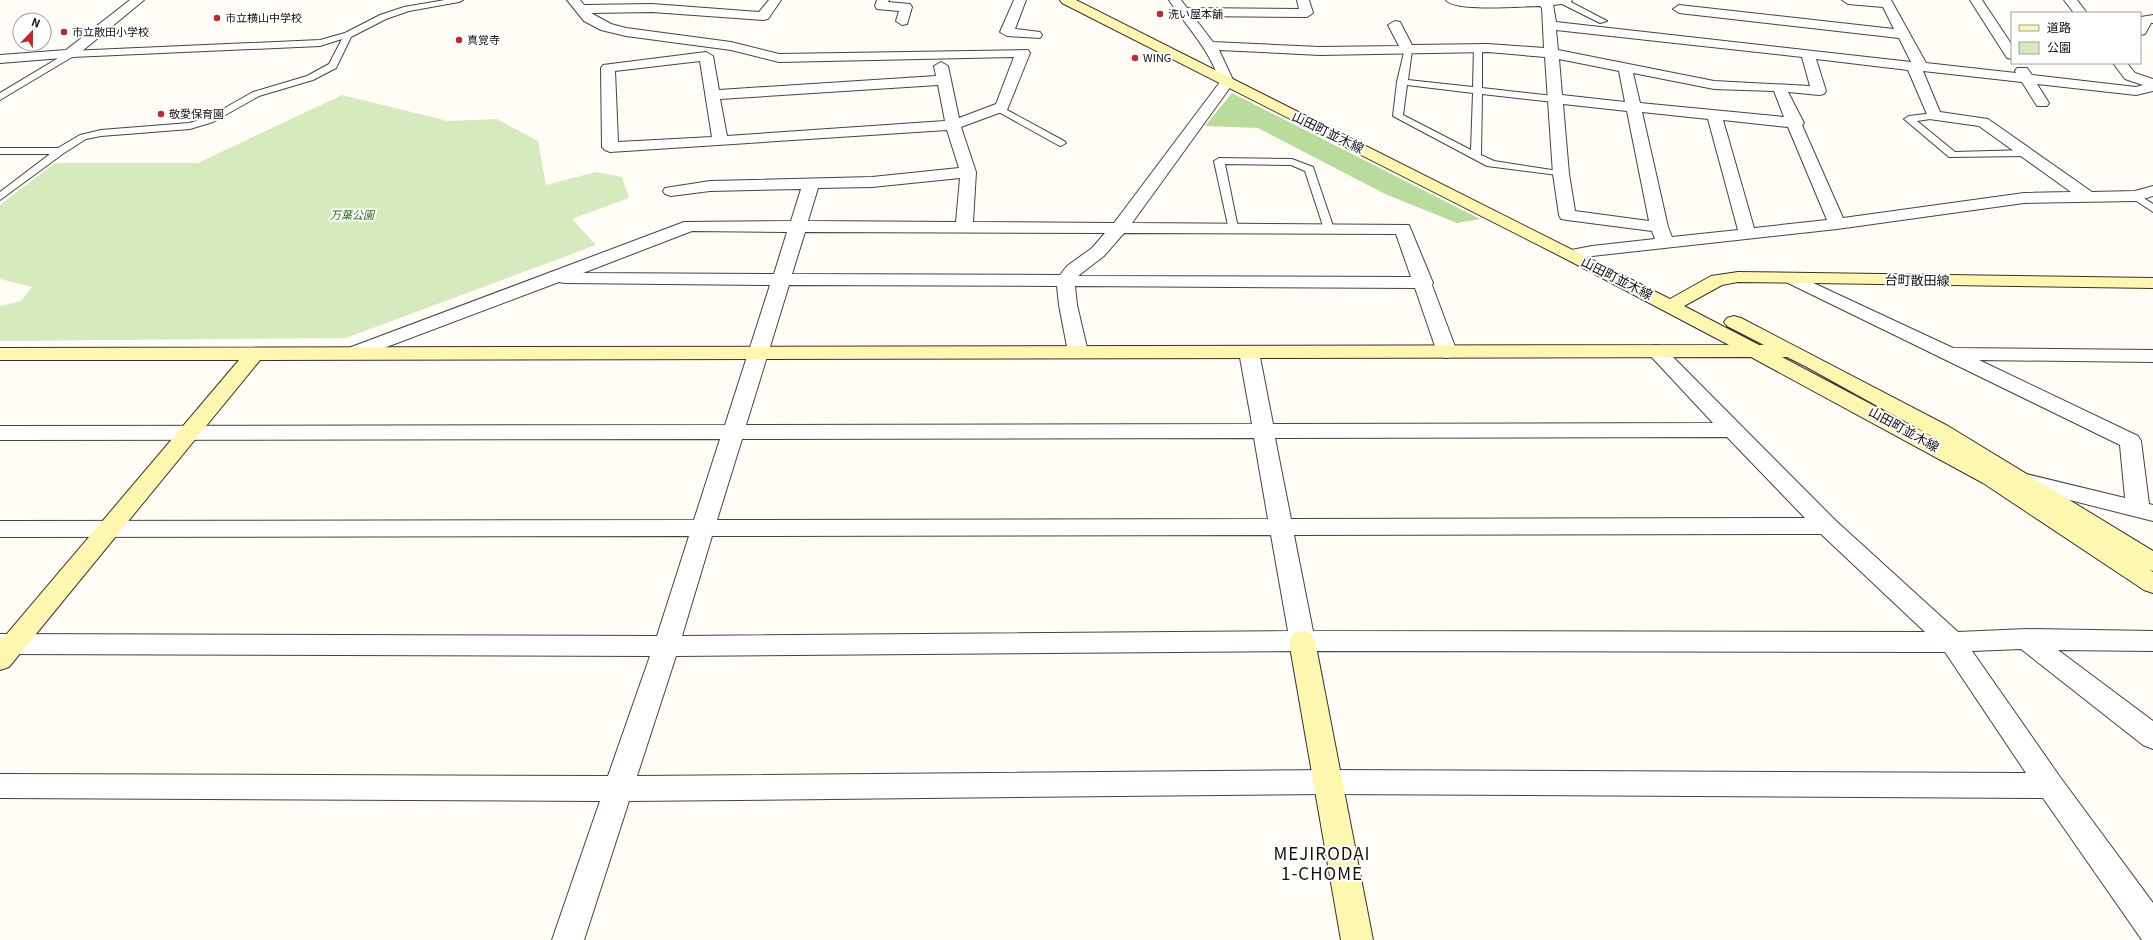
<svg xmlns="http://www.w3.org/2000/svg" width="2153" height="940" viewBox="0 0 2153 940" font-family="Georgia,'Noto Sans JP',serif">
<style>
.green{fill:#d5ebbd}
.forest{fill:#b9dc9c}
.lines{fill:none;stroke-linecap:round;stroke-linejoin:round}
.lane-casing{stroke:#444;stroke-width:2}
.street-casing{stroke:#444;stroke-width:2}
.secondary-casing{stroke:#333;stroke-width:2}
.lane{fill:#fff;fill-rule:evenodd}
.street{fill:#fff;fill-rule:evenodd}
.secondary{fill:#fff6b0;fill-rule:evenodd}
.poi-dot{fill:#c4262e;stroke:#fff;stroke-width:1.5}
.labels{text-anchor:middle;stroke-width:4;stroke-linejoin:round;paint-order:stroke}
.far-poi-label{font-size:11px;fill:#111;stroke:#fff;text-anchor:start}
.far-park-label{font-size:11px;font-style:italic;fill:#2f6b1f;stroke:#fff}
.street-label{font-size:13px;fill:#111;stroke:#fff}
.near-neighbourhood-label{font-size:17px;letter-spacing:1px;fill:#111;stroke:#fff}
</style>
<rect width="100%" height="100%" fill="#fffdf5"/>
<!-- green -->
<path class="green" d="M342 95 448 121 497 119 538 141 546 185 596 172 622 177 629 198 572 219 596 245 346 338 0 341V306L21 301 32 287 0 279V205L55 163H198Z"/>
<!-- forest -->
<path class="forest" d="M1232 93 1480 219 1457 223 1385 194 1258 128 1205 126Z"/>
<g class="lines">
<!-- lane casing -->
<g class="lane-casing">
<g id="lane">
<path d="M445 0H463L459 2 409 11 386 19 351 37 336 68 313 80 259 96 213 122 190 129 101 136 86 139 64 153 0 200V192L50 154H0V148H58L80 135 101 130 189 123 207 118 253 92 307 76 329 64 342 39 320 46 72 57 0 100V93L70 51 320 40 345 33 380 15 404 7Z"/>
<path d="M1560 0H1567L1607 21 1600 23 1560 3Z"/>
<path d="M1478 45 1482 48V88L1554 96 1559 99 1554 102 1482 94 1481 155 1494 161 1565 172V176L1487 166 1393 116 1397 82 1405 48 1412 50 1408 80 1473 87 1474 48ZM1407 85 1473 93 1471 150 1403 115Z"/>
<path d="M998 105 1064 141 1066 143 1061 146 1058 145 995 110 993 108Z"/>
<path d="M1934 113 1939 116 1937 118 1917 121 1955 152 2027 150 2032 153 2027 156 1949 157 1904 119 1909 116Z"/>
<path d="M1219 158 1292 159 1313 167 1334 229 1329 232 1324 229 1305 171 1291 165 1225 164 1238 228 1237 230H1229L1214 161Z"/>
<path d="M2136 193 2153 204V212L2132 198 2131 196Z"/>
</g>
</g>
<!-- street casing -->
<g class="street-casing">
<g id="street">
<path d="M130 0H144L75 57 0 63V55L66 50Z"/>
<path d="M567 0H580L584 5 652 4 759 12 769 0H781L768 19 763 20 652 12 591 13 611 24 626 28 731 42 779 54 1028 50 1030 53 1007 110 961 127 976 172 973 222 1114 223 1220 82C1210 50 1187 27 1169 0H1181L1187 8 1299 9 1297 0H1309L1313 13 1307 17 1193 16 1213 42 1320 47 1399 46 1388 25 1395 21 1400 22 1412 45 1488 44 1544 48 1542 8 1540 6C1523 6 1454 12 1446 0H1572L1570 3 1553 5 1556 22 1911 62 1899 38 1679 13 1673 9 1679 5 1894 29 1883 7 1848 4 1842 0H1891L1926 63 2016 73 2015 71 2017 68H2027L2032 75 2136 87 2143 85 2125 79 2113 63H2127L2135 73 2153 79V91L2136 95 2037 84 2049 103 2047 106H2037L2022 82 1923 71 1940 112 1988 119 2092 192 2135 191 2153 186V196L2136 201 2024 203 1837 229 1592 256 1572 260 1566 259 1563 255 1566 251 1592 246 1655 239 1652 231 1567 220 1561 219 1559 215 1553 174 1545 57 1488 52 1320 55 1219 50 1234 82 1132 223 1409 225 1433 283 1432 285 1457 352 1454 356 1447 358 1440 356 1437 352 1415 288 1075 286 1077 305 1088 352 1085 356 1078 358 1071 356 1068 352 1059 305 1057 286 789 285 746 425 1252 424 1239 352 1242 348 1249 346 1256 348 1259 352 1273 424 1713 423 1646 351 1649 347 1656 345 1663 347 1835 520 1958 632 2026 629 2153 631V651L2058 650 2153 721V749L2143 745 2021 649 1972 651 2060 777 2153 903V940H2142L2043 798 1328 794 629 801 584 940H552L600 801 0 798V774L608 776 650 656 0 654V634L657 636 689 536 0 537V521L694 520 720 439 0 440V426L725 425 770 285 565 283 559 282 360 357 353 359 346 357 343 353 346 349 684 222 791 221 801 189 710 191 671 196 665 194 663 191 665 188 710 181 872 177 959 168 947 130 610 152 605 150 602 147 601 68 603 65 706 52 713 56 719 90 936 76 934 66 941 62 948 66 959 118 996 104 1014 57 779 62 731 50 626 36 601 30 584 21ZM1556 30 1802 57 1810 86 1714 81 1558 50ZM1559 59 1619 71 1625 102 1562 95ZM1816 59 1908 70 1929 119 1979 126 2071 192 2024 193 1843 218 1802 125 1804 123 1788 92 1819 95 1824 94 1826 91ZM700 61 712 137 618 142 615 71ZM1633 73 1714 89 1774 91 1784 117 1640 103ZM938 85 945 121 727 136 720 99ZM1563 104 1627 111 1649 221 1575 211 1569 174ZM1642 112 1708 119 1738 230 1672 237 1668 227ZM1723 120 1788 127 1827 220 1754 228ZM960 178 956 222 808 221 818 188 872 187ZM692 231 787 232 774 274 583 273ZM805 232 1105 233 1092 248 1067 266 1060 275 792 274ZM1124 233 1396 234 1411 277 1078 276 1104 256ZM1727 437 1805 518 1291 519 1275 438ZM1254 438 1268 519 717 520 742 439ZM1821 534 1925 632 1313 631 1294 535ZM1271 535 1288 631 682 636 712 536ZM1302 651 1945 652 2026 773 1328 770 637 776 676 656Z"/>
<path d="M877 0H889L888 2 910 4 912 7 907 24 902 25 896 21 899 11 877 9 875 6Z"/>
<path d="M1014 0H1026L1015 29 1040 32 1042 35 1040 38 1007 36 1000 32Z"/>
<path d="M1970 0H1982L2012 45V59L2007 58Z"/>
<path d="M2064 0H2077L2087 13H2074Z"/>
<path d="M2153 15V23H2151L2145 34 2140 35V19L2141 17Z"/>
<path d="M1794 274 1953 348 2153 350V362L1979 360 2138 436 2141 441 2149 504 2153 505V521L2010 485 2007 480 2010 475 2018 472 2125 498 2120 445 1788 283 1785 279 1788 275Z"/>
</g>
</g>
<!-- secondary casing -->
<g class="secondary-casing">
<g id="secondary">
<path d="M1060 0H1076L1670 299 1711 276 1738 272 2153 278V288L1738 282 1722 285 1684 306 1759 345H1764L1727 326 1724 322 1727 318 1734 316 1741 318 1948 426 2153 551V571L2150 570 2153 572V593L2144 590 1983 483 1751 357 260 360 9 667 0 670V642L239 360H0V348L1729 345 1566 259 1062 3ZM1782 357H1787L1805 366 1946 444Z"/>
<path d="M1302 631 1311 634 1315 641 1373 940H1341L1289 641 1293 634Z"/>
</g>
</g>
<!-- lane -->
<use href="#lane" class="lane"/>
<!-- street -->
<use href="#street" class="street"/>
<!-- secondary -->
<use href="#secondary" class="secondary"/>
</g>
<!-- markers -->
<g class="poi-dot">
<circle cx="1160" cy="14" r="4"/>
<circle cx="217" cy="18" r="4"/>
<circle cx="64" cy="32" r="4"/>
<circle cx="459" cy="40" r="4"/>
<circle cx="1135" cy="58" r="4"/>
<circle cx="161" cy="114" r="4"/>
</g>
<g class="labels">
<!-- far-poi labels -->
<g class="far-poi-label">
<text x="1168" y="18">洗い屋本舗</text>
<text x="225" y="22">市立横山中学校</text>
<text x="72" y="36">市立散田小学校</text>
<text x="467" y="44">真覚寺</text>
<text x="1143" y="62">WING</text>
<text x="169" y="118">敬愛保育園</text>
</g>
<!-- far-park labels -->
<g class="far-park-label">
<text x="352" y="219">万葉公園</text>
</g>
<!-- street labels -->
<g class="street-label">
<text transform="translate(1328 132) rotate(26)" y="5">山田町並木線</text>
<text transform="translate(1617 278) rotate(27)" y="5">山田町並木線</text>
<text transform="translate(1917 280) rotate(1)" y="5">台町散田線</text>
<text transform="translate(1904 429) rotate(29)" y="5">山田町並木線</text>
</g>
<!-- near-neighbourhood labels -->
<g class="near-neighbourhood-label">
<text x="1322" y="860">MEJIRODAI<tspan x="1322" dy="20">1-CHOME</tspan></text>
</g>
</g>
<!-- legend -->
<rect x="2011" y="12" width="130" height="52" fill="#ffffff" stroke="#a0a0a0"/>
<rect x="2019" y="25" width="20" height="6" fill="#fff6b0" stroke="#a0a0a0"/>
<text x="2047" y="32" font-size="12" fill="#111111">道路</text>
<rect x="2019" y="42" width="20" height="12" fill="#d5ebbd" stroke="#a0a0a0"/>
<text x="2047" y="52" font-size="12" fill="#111111">公園</text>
<!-- north arrow -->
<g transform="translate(32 32) rotate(22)"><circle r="19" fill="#ffffff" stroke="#a0a0a0"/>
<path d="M0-3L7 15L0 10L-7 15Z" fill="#c4262e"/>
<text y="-6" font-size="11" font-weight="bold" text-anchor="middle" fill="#111111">N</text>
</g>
</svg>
